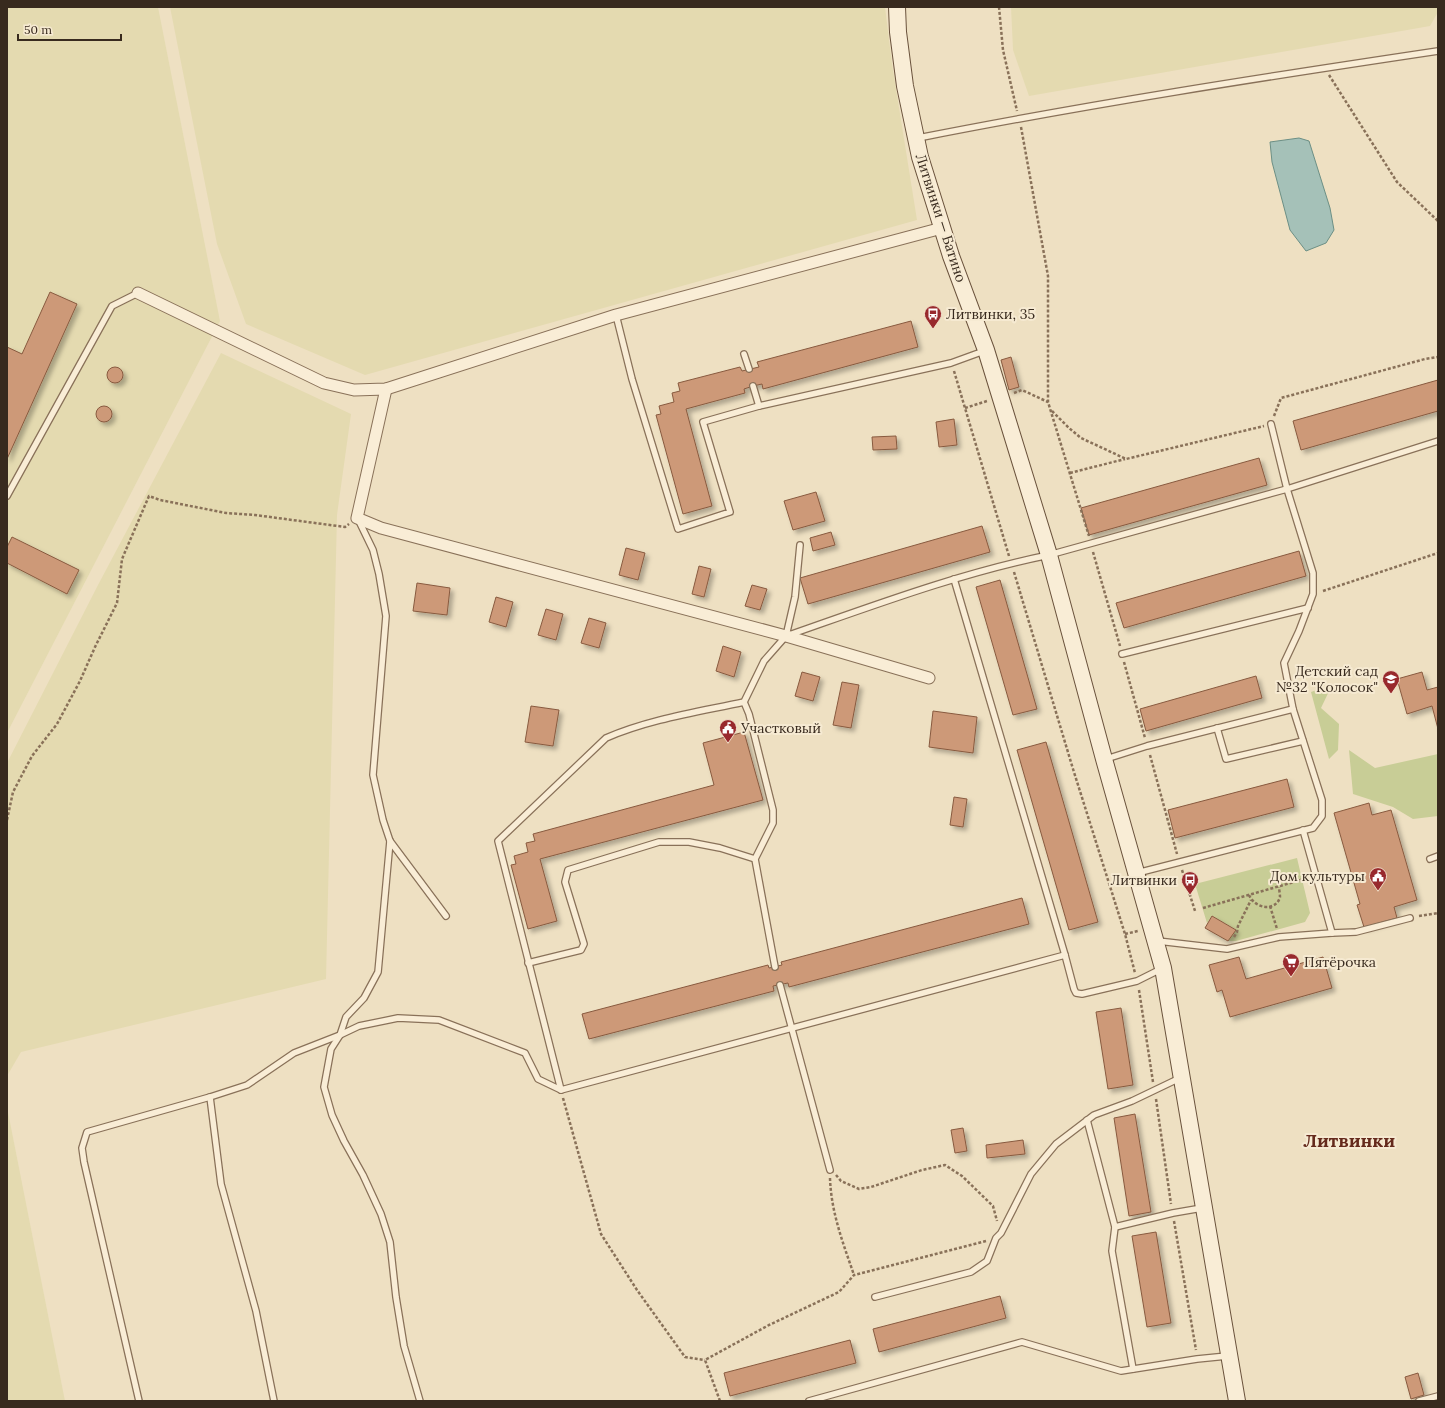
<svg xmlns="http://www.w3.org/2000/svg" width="1445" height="1408" viewBox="0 0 1445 1408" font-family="Lora,serif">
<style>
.farmland{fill:#e4dab0}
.green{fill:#c8cd96}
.water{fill:#a5c1b8;stroke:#6c8f85}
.building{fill:#cd9978;stroke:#885a3f;filter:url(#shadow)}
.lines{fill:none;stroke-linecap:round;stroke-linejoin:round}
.lane-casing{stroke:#897159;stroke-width:8}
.street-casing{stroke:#897159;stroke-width:13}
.secondary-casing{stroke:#6a523c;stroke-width:18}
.path{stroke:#897159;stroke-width:2.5;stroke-dasharray:3 2;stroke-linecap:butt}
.lane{stroke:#f9edd6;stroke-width:5.5}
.street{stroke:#f9edd6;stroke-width:11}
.secondary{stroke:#f9edd6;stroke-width:16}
.labels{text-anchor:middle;stroke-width:4;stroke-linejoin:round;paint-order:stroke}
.street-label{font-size:14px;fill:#382a1e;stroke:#f6ead2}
.poi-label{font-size:14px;fill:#382a1e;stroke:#f6ead2;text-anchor:start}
.district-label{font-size:18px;font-weight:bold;fill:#652a1c;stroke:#f6ead2}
</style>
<defs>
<filter id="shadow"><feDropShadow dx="3.5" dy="3.5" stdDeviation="2" flood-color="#0004"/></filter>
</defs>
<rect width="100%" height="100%" fill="#eee0c2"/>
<!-- farmland -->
<g class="farmland">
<path d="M7 7H158L220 321 7 733Z"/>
<path d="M170 7H885L892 64 917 220 365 375 246 324 217 244Z"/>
<path d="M1011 7H1438V12L1430 26 1029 96 1013 50Z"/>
<path d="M221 353 351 414 337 515 326 979 21 1052 7 1076V763L98 585Z"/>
<path d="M7 1107 65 1401H7Z"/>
</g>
<!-- green -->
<g class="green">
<path d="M1332 685 1321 708 1339 724 1338 750 1329 759 1311 692Z"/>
<path d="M1349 750 1375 768 1438 754V816L1413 819 1393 807 1353 794Z"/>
<path d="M1297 858 1310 913 1305 922 1236 941H1228L1235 929 1212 916 1207 923 1195 884Z"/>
</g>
<!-- water -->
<path class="water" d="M1299 138 1309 141 1330 208 1334 230 1326 243 1306 251 1290 230 1272 162 1270 142Z"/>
<!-- building -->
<g class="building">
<path d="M50 292 77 304 7 459V347L22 354Z"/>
<path d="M911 321 918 347 763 389 762 384 753 386 744 389 745 393 686 409 712 506 683 514 656 415 661 414 659 406 674 402 672 393 680 391 678 383 740 367 742 371 759 367 757 362Z"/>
<path d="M1011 357 1019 387 1009 390 1001 360Z"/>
<circle cx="115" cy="375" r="8"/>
<path d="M1438 380V411L1301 450 1293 421Z"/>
<circle cx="104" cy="414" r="8"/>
<path d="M954 419 957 445 939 447 936 422Z"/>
<path d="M896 436 897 449 873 450 872 437Z"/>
<path d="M1259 458 1267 485 1089 535 1081 508Z"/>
<path d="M816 492 825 521 793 530 784 501Z"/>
<path d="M982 526 990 552 808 604 800 578Z"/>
<path d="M831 532 835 545 813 551 810 538Z"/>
<path d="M12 537 79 570 67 594 7 563V547Z"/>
<path d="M626 548 645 553 638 580 619 575Z"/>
<path d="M1299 551 1306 576 1124 628 1116 603Z"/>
<path d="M699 566 711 569 704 597 692 594Z"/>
<path d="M1000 580 1037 709 1013 715 976 587Z"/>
<path d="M417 583 450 588 447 615 413 611Z"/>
<path d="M752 585 767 589 760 610 745 606Z"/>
<path d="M496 597 513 602 506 627 489 622Z"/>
<path d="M546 609 563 614 556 640 538 635Z"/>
<path d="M589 618 606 623 599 648 581 643Z"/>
<path d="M723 646 741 652 734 677 716 671Z"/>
<path d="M802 672 820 677 813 701 795 696Z"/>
<path d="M1422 672 1427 690 1438 687V729L1432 706 1407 714 1397 679Z"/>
<path d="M1256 676 1262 698 1146 731 1140 709Z"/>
<path d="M842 682 859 685 851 728 833 725Z"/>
<path d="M531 706 559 710 553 746 525 742Z"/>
<path d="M933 711 977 717 973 753 929 747Z"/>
<path d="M744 732 763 800 540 859 557 921 528 929 511 865 516 864 514 856 528 852 526 843 535 841 533 834 714 785 703 743Z"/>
<path d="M1046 742 1098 922 1069 930 1017 750Z"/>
<path d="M1287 779 1294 807 1175 838 1168 810Z"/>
<path d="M954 797 967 799 963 827 950 825Z"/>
<path d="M1369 803 1372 815 1391 810 1417 900 1394 907 1397 918 1364 927 1357 905 1360 904 1334 813Z"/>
<path d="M1022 898 1029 924 789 987 788 983 773 986 774 991 589 1039 582 1014 768 965 769 968 782 965 781 962Z"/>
<path d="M1212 916 1236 930 1228 941 1205 928Z"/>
<path d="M1239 957 1246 979 1323 957 1332 988 1230 1017 1222 990 1217 992 1209 965Z"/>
<path d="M1121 1008 1133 1085 1108 1089 1096 1012Z"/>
<path d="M1135 1114 1151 1212 1129 1216 1114 1118Z"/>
<path d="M963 1128 967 1151 955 1153 951 1130Z"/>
<path d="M1023 1140 1025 1154 987 1158 986 1145Z"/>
<path d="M1156 1232 1171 1323 1147 1327 1132 1236Z"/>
<path d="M1000 1296 1006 1318 879 1352 873 1329Z"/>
<path d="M850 1340 856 1363 730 1396 724 1373Z"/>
<path d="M1418 1373 1424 1395 1411 1399 1405 1377Z"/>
</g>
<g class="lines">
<!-- lane casing -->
<g class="lane-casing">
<g id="lane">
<path d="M918 138C1090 104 1264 77 1438 51"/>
<path d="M616 315 632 379 678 529 730 512 703 422 759 406 951 363 984 351"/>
<path d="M744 354 749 369"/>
<path d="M753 386 759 406"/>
<path d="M7 496 112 306 138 293"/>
<path d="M358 519 373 550 379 574 386 616 373 775 383 820 390 841 446 916"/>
<path d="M954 579 1065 955 1074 989 1076 993 1082 994 1137 981 1161 969"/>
<path d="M789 635C875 605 960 573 1049 555L1287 489 1438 441"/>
<path d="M1122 654 1308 608"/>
<path d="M744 702 749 714 773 810V823L755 859 775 967"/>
<path d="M1217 728 1226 759 1303 741"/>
<path d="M1106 759 1147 746 1293 709 1284 663 1299 631 1313 594V573L1287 489 1271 424"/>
<path d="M1303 830 1332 933"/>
<path d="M390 841 378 972 364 998 346 1017 340 1035 331 1049 324 1087 332 1115 344 1141 363 1175 381 1214 390 1242 396 1297 404 1346 420 1401"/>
<path d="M1430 859 1438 856"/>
<path d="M1137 873 1313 828 1322 816V800L1293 709"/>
<path d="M1158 941 1227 949 1279 937 1332 933 1356 932 1410 918"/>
<path d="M528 963 581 950 584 944 565 882 568 870 659 842H689L720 848 755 859"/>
<path d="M780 985 830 1170"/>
<path d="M561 1090 498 841 606 738C650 719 698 712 744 702L764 661 786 636 795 597 800 545"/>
<path d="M210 1097 221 1184 256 1311 274 1401"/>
<path d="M1087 1120 1115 1227 1112 1251 1133 1369"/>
<path d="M1115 1227 1173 1213 1202 1208"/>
<path d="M875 1297 971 1272 987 1261 996 1238 1001 1233 1031 1174 1056 1144 1094 1115 1132 1101 1180 1078"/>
<path d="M139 1401 84 1162 82 1148 87 1132 210 1097 247 1085 294 1053 340 1035 359 1026 398 1018 439 1020 525 1053 538 1079 561 1090 1065 955"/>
<path d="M809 1401 1022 1342 1121 1371 1197 1359 1227 1356"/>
<path d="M1419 1401 1438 1396"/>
</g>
</g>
<!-- street casing -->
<g class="street-casing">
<g id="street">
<path d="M138 293 324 383 354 390 386 389 616 315 942 228"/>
<path d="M386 389 357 518 381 528 786 636 929 678"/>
</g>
</g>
<!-- secondary casing -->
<g class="secondary-casing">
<path id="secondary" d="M897 7 898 32 905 86 920 157 951 256 986 350 1049 555 1104 759 1163 968 1237 1401"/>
</g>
<!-- path -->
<g class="path">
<path d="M999 7 1003 50 1017 111"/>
<path d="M1329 75 1397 182 1438 221"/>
<path d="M1021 127 1048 276V402L1089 536"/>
<path d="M954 371 1009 556"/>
<path d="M1014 393 1022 390 1048 402"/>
<path d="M965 408 987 401"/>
<path d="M1052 411 1069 428 1081 438 1126 459 1264 426"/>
<path d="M1274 416 1281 398 1425 359 1438 357"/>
<path d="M1070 473 1125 459"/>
<path d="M1093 552 1120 646"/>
<path d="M1014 572 1073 769 1125 934 1135 973"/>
<path d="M1323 591 1438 553"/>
<path d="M1124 662 1145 738"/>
<path d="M1150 755 1177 854"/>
<path d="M7 820 13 792 32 756 57 724 80 681 95 647 117 603 122 559 149 496 160 500 226 513 255 515 345 527 349 524"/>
<path d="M1182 870 1195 911"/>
<path d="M1249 895C1255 909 1276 912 1280 897 1280 894 1279 889 1279 887"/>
<path d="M1270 906 1277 929"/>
<path d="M1203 908 1308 878"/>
<path d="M1419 916 1438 913"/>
<path d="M1125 934 1138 931"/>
<path d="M1234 937 1237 932 1238 926 1251 900"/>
<path d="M1139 990 1153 1082"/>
<path d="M563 1098 601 1234 637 1290 685 1357 705 1360"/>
<path d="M1156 1099 1171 1204"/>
<path d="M836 1175 841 1181 859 1189 871 1187 922 1170 945 1165 962 1176 993 1206 997 1221"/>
<path d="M830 1178C831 1212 843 1243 854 1275"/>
<path d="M1174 1221 1196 1350"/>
<path d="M720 1401 705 1360 769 1325 839 1292 854 1275 986 1241"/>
</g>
<!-- lane -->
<use href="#lane" class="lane"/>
<!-- street -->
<use href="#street" class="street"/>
<!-- secondary -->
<use href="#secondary" class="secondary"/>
</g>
<!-- icons -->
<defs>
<g id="bus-pin" transform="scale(0.9)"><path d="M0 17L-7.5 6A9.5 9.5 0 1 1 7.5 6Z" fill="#98292d" stroke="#f6ead2"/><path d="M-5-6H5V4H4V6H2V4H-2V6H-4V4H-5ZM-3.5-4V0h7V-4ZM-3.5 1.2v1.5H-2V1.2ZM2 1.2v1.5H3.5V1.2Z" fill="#fff"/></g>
<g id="school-pin" transform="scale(0.9)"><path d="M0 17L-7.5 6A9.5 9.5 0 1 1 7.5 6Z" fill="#98292d" stroke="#f6ead2"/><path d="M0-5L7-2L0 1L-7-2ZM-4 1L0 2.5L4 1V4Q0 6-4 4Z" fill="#fff"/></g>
<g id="civic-pin" transform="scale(0.9)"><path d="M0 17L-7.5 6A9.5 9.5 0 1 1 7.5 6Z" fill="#98292d" stroke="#f6ead2"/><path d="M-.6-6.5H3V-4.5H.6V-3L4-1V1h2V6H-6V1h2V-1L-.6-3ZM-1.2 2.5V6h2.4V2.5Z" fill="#fff"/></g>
<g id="supermarket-pin" transform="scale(0.9)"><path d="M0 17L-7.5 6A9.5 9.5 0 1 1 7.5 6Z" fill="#98292d" stroke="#f6ead2"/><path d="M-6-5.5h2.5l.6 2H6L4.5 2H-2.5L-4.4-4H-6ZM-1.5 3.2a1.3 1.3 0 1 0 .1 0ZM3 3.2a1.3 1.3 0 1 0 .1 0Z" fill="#fff"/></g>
</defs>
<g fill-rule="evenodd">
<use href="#bus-pin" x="933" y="314"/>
<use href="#school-pin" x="1391" y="679"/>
<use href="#civic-pin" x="728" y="728"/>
<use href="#civic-pin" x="1378" y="876"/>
<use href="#bus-pin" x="1190" y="880"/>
<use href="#supermarket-pin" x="1291" y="962"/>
</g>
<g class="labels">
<!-- street labels -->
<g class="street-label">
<text transform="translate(941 218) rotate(72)" y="5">Литвинки — Батино</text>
</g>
<!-- poi labels -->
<g class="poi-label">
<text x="946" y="319">Литвинки, 35</text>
<text x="1378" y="676" text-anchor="end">Детский сад<tspan x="1378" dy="16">№32 "Колосок"</tspan></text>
<text x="741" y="733">Участковый</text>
<text x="1365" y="881" text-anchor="end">Дом культуры</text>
<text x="1177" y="885" text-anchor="end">Литвинки</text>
<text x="1304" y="967">Пятёрочка</text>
</g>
<!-- district labels -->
<g class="district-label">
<text x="1349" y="1147">Литвинки</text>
</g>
</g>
<!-- border -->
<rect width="1445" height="1408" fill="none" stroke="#382a1e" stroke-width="16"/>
<!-- scale -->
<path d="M18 34v6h103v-6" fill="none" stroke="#382a1e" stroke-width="2"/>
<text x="24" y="34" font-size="12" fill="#382a1e" stroke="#f6ead2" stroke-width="3" paint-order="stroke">50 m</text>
</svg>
